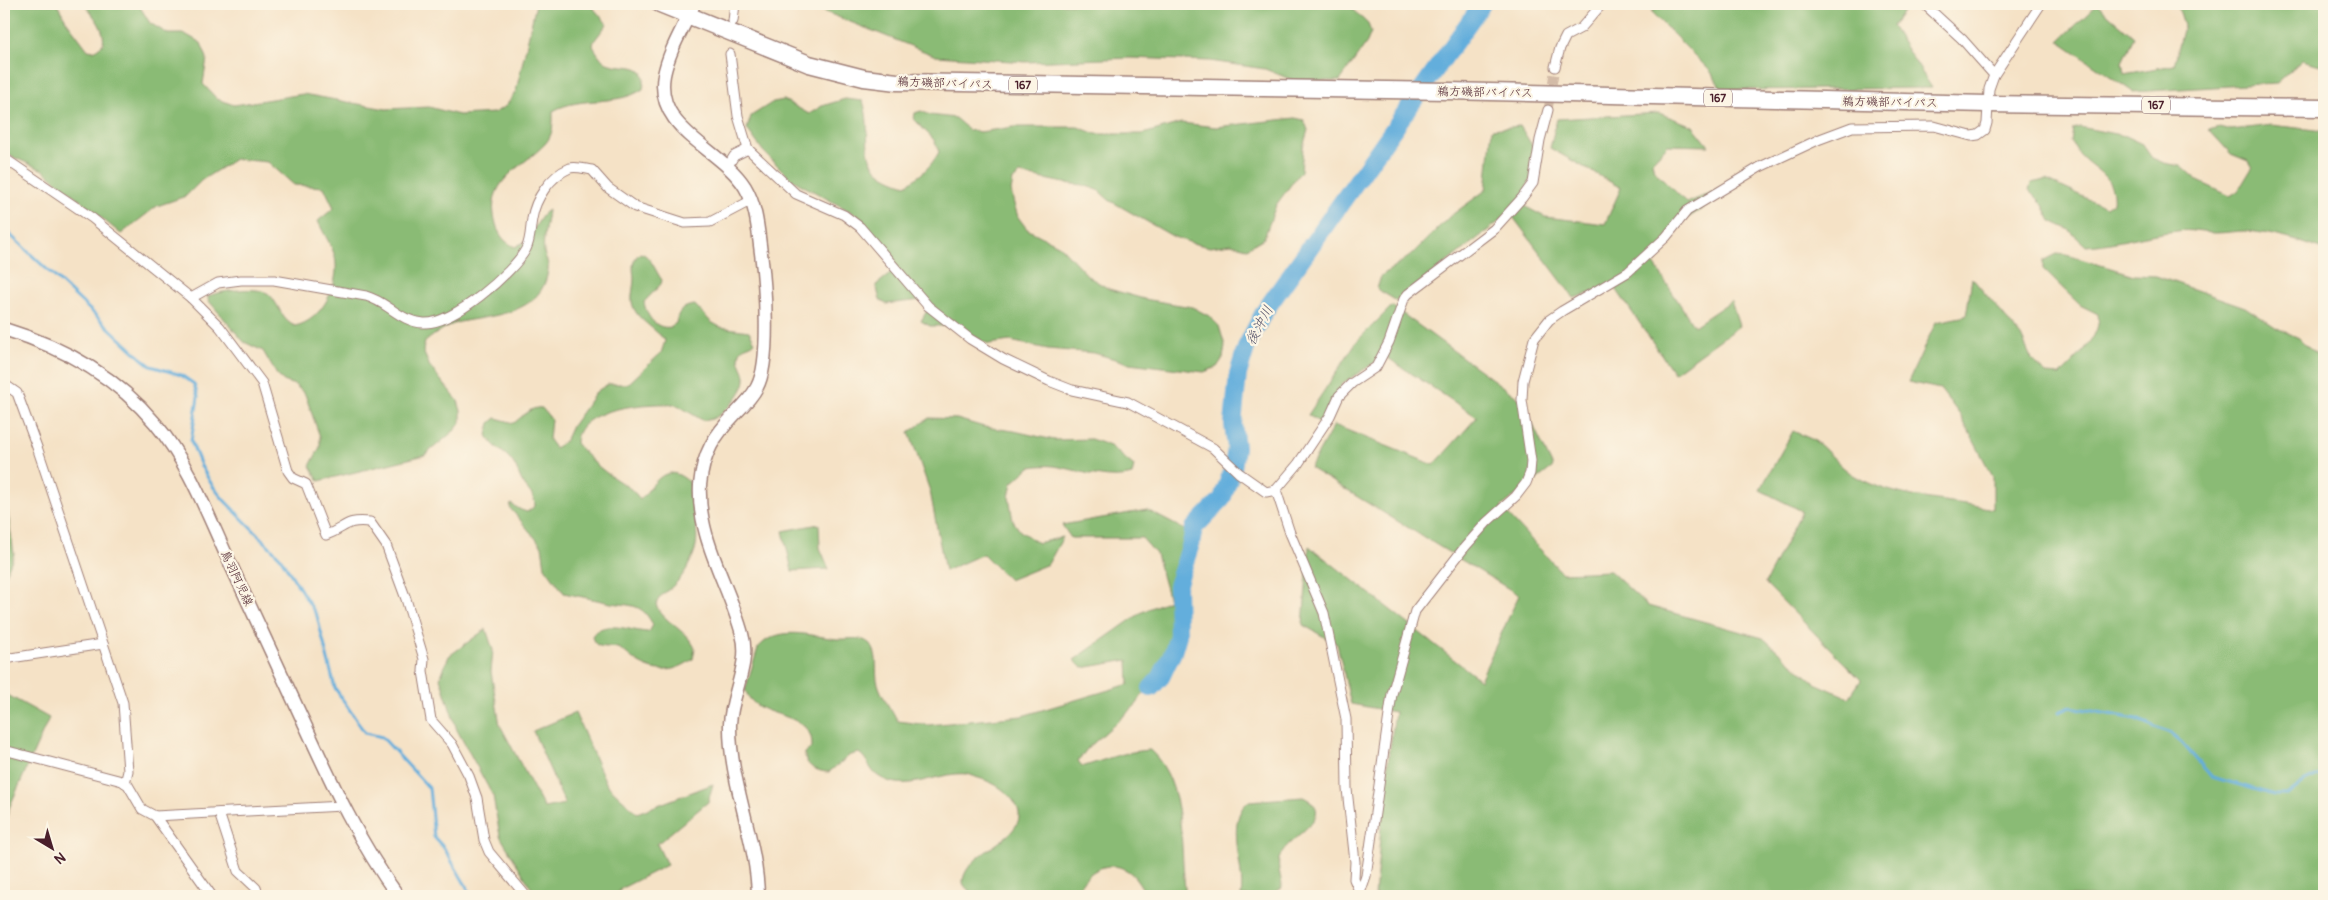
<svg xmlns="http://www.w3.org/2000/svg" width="2328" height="900" viewBox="0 0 2328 900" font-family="Pangolin,'Klee One',sans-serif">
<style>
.forest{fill:#8abb74;stroke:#6a6d50}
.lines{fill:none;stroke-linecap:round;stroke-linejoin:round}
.stream{stroke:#63aedc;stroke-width:3}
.river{stroke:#63aedc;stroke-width:18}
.street-tunnel{stroke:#d3bba7;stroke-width:9;stroke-dasharray:9 4.5;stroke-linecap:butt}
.street-casing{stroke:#a08078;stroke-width:11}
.secondary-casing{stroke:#a08078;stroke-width:15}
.highway-casing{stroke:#a08078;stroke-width:19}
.street{stroke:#fff;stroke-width:9}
.secondary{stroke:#fff;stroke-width:12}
.highway{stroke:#fff;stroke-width:16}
.labels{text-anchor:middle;stroke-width:4.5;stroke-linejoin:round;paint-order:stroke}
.shield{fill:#fcf5e5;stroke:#7f5f63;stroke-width:1}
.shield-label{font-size:11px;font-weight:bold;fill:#4a1f2b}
.street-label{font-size:12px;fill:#4a1f2b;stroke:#fcf5e5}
.water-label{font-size:14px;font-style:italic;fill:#535169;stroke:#fcf5e5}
</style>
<rect width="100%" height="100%" fill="#fcf5e5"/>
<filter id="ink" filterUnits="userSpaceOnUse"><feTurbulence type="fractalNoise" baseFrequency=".02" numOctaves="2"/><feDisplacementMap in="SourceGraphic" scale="10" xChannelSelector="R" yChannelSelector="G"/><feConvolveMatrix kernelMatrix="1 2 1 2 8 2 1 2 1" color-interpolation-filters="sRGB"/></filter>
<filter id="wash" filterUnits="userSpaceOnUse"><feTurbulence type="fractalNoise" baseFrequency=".0096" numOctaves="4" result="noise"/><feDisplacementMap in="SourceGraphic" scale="20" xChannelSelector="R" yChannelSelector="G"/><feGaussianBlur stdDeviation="1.12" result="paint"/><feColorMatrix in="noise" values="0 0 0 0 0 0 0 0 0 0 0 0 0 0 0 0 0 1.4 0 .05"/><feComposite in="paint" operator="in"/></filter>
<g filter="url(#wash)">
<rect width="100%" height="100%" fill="#f5e2c6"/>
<!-- forest -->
<g class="forest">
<path d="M4 4H57L67 22 88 50 94 51 103 44C106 28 93 16 84 4H138L150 23 168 34H185L201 43 207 58 203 84 217 99 234 105 303 94 386 109 429 107 459 115 494 113 506 106 516 91 536 4H590L607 24 594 41 593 46C596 51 600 58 605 62 622 71 650 58 643 89 617 107 581 95 553 111 553 123 554 134 545 144 522 168 483 181 496 224 499 235 504 242 515 247L526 241 544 213 548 210C547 223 542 238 544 252 545 258 549 262 548 270 543 312 498 315 465 321 450 323 436 333 425 342L423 351 430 367 458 401 461 411V422L455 430 425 455 319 481 310 466 320 447V437L305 394 295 385 285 382 277 375 263 351 244 342 208 300V296C221 291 255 286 267 293 270 294 274 300 275 302 282 312 283 321 295 326 322 321 341 283 335 257 332 245 323 233 318 221L334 208 324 187 294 185 268 162 235 159 202 180 186 196 157 206 121 234 43 170 4 153Z"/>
<path d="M805 4H1351V8L1368 24 1371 32 1367 42 1340 81H1295L1265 69 1210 61 1130 58 1026 62 936 56Z"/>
<path d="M1662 4H1750L1755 6 1757 4H1909L1892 26 1932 88 1722 90 1711 72 1651 12Z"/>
<path d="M2177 4H2324V66L2302 60 2277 83 2133 92 2059 41 2097 5 2134 37 2122 62 2124 74 2174 65 2184 26Z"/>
<path d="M845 99 863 101C876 141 850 168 906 185 920 176 931 167 939 152L934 140 914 119 915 113 921 111 930 115 955 118 969 130 980 132 1013 127H1078L1096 134H1143L1181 123 1216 127 1295 118 1304 120 1308 130 1303 147 1301 171 1276 205 1264 238 1247 248 1231 244 1210 247 1192 243 1174 237 1109 200 1098 190 1083 185 1064 183 1020 174 1013 180 1011 191 1014 204 1018 217 1027 229 1060 246 1089 277 1109 289 1144 299 1192 307 1209 316 1219 326 1225 346 1223 358 1217 367 1204 372 1129 363 1094 353 1048 349 1010 341 989 344 947 326H930L921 321 928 309 921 300 886 304 880 300 876 285 890 274 895 264 855 214 791 179 763 151 747 129 751 116 773 102 784 100 809 114 822 106Z"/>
<path d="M1659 113 1693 126 1709 146 1668 145 1652 162 1654 170 1687 203 1720 189 1724 195 1680 223 1654 264 1694 326 1731 301 1739 326 1674 373 1614 286 1574 298 1510 213 1397 301 1377 289 1381 276 1410 256 1449 217 1486 190 1492 129 1520 126 1541 160C1537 179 1518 186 1526 207L1545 217 1605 224 1621 188 1550 148 1557 119Z"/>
<path d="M2271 125 2324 131V250C2299 241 2273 233 2246 231 2236 231 2225 233 2215 233 2202 233 2190 229 2177 231 2146 234 2117 244 2086 246L2068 229 2051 221 2042 203 2029 190 2031 183 2046 180 2106 207 2113 202C2116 177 2094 170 2080 155 2077 152 2074 146 2071 142L2073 129 2080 127 2125 136 2142 144 2152 158 2164 163 2181 166 2198 181 2230 196 2238 191 2252 168 2248 161 2231 154 2209 130 2219 127 2231 130Z"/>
<path d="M640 253C651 255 655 271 662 280L661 284 644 302C646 315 655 330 671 327L676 323C678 312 682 306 695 305L711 322 720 327 749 331 755 342C751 347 742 346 740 352 736 362 746 370 745 379 745 391 726 413 714 418 711 420 706 420 702 420L679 406 673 404C648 403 576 407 576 443 587 457 601 470 617 480 627 487 634 489 640 500 649 491 657 474 671 473 681 473 695 485 696 494 696 499 694 504 694 509 696 532 701 542 689 564 686 571 681 578 676 583 669 591 659 594 656 605 664 623 686 629 695 648L693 659C675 672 658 674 639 663 632 659 627 653 620 649 609 644 595 652 592 636 604 618 632 632 649 632L653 625C642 603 632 606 611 603 595 600 580 596 564 593L545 567 542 546 510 508 511 504 521 510 527 512 535 506C535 496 530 493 525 486 519 478 518 469 512 461 504 451 493 448 487 435L490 423 496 418 514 423C522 417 531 406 542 408L551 419 549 440 555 448 565 441 572 426 597 391 608 384H628L661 353 665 341C655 327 635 320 632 302 631 294 634 286 634 278 633 268 631 261 640 253Z"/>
<path d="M2057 254 2067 255 2134 275 2156 276 2245 307 2277 328 2299 338 2312 351 2324 359V896H1375L1384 792 1395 712 1351 704 1337 644 1303 625 1309 546 1480 680 1519 595 1310 468 1334 425 1434 465 1477 417 1385 356 1343 383 1322 424 1308 415 1357 341 1392 306 1521 400 1553 467 1501 507 1562 573 1610 571 1648 606 1763 638 1815 683 1849 698 1861 680 1765 583 1802 511 1760 490 1793 431C1801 435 1811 438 1818 443 1830 453 1841 468 1855 476 1896 500 1948 499 1993 509V477L1960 415 1940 389 1908 382 1936 322 1966 316 1972 278 2021 336 2031 358 2046 374 2060 375C2074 361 2103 336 2098 314L2080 305 2043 269V261Z"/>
<path d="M929 418 957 419 984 427 1014 431 1054 440 1091 439 1110 446 1134 466 1132 475C1106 482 1080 470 1054 466 1046 465 1037 466 1030 467L1012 483 1009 497 1013 521 1020 531 1038 543 1063 537 1048 564 1009 580 983 554 945 571 930 491 909 432Z"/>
<path d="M4 487 14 554 4 579Z"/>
<path d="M1147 510 1187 531 1174 575 1172 635 1162 659 1137 704 1087 749 1078 761 1082 766H1085C1107 759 1126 751 1150 750 1188 785 1179 850 1186 896H1147C1142 888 1136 876 1128 871 1107 857 1081 874 1076 896H974C972 892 963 887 963 882 964 850 1037 837 1015 803 1006 790 996 784 982 779 977 778 972 775 967 774 937 771 906 795 878 776 869 770 868 759 859 753L850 755 829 772C818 772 804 766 805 753L812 747C814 712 766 719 751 700 748 697 747 693 745 690L758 648C778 624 811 636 837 639 849 640 860 635 870 644 880 655 874 671 878 684 882 697 891 710 898 721L928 725 1022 716 1129 684 1128 660 1082 668 1074 660 1142 612 1169 600 1156 554 1142 538H1071L1062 525Z"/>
<path d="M819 524 820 548 829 569 792 571 783 531Z"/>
<path d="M486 629 493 650 491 672 500 725 544 808 565 804 533 731 575 713 607 785 637 813 713 784 708 802 657 844 667 865 622 888 615 896H536L500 836 493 796 457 730 440 678 449 656Z"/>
<path d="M4 693 49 718 10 806 4 826Z"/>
<path d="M1303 797C1340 814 1290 836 1281 854 1275 865 1282 877 1282 888L1269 896H1241C1246 868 1223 821 1249 801Z"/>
</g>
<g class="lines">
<!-- stream -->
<g class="stream">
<path d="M4 229 141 358 151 366 181 375 194 384 198 397 191 441 201 466 212 485 223 499 280 557 317 616 335 688 365 733 382 737 429 788 434 837 444 848 472 896"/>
<path d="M2059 712 2071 707 2136 719 2170 733 2182 743 2212 777 2275 795H2287L2305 781 2324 772"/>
</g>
<!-- river -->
<path class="river" d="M1151 688 1161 677 1173 652 1178 635 1177 586 1191 544 1194 528 1222 499 1233 468 1236 447 1233 424 1238 374 1247 345 1264 312 1482 4"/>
</g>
</g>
<g filter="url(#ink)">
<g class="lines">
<!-- street-tunnel -->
<path class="street-tunnel" d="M1548 110 1555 67"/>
<!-- street casing -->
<g class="street-casing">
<g id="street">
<path d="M1924 4 1962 39 1994 75"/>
<path d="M733 21 735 4"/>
<path d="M730 54 738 116 748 149 796 194 844 215 860 227 928 306 970 339 1003 359 1049 381 1072 390 1128 402 1213 448 1239 473 1266 492 1276 490 1298 464 1330 416 1339 396 1352 383 1376 367 1389 342 1404 299 1408 294 1494 229 1522 198 1533 183 1540 140 1548 110"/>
<path d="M1555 67 1560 48 1566 36 1581 28 1602 4"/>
<path d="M4 158 92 218 191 298 220 327 262 383 288 471 293 478 306 484 326 535C346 528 345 519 370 522L386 545 406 599 424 659 423 671 431 720 452 744 469 776 477 798 484 840 489 852 526 896"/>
<path d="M728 166 734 156 748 149"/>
<path d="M191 298 218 283 241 280H274L366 296C388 302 400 322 424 323 452 325 513 273 526 249 531 239 530 229 532 219 535 199 550 176 570 168 576 166 585 169 592 170L608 188 635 207 685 223 710 222 752 200"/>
<path d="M4 384 17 393 38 450 123 703 128 771 125 783"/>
<path d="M1276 490 1290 533 1324 613 1346 719 1347 789 1355 862 1354 879 1360 893"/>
<path d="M4 659 103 644"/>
<path d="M4 750 122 781 128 785 142 809 155 816 212 896"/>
<path d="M219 813 238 871 256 888 259 896"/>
<path d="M155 816 343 806"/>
<path d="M1359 896 1366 876 1392 694 1415 611 1464 548 1487 522 1516 496 1526 483 1530 473 1531 461 1522 400 1523 381 1534 339 1549 320 1562 311 1628 272 1666 237 1687 211 1760 167 1820 139 1852 127 1934 126 1971 136 1978 135 1985 130 1987 123 1989 89 1994 75 2041 4"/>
</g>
</g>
<!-- secondary casing -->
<g class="secondary-casing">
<g id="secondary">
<path d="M694 4C684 27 669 50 664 75 654 130 721 148 745 187 757 207 758 231 761 253 765 283 771 362 757 387 752 397 744 405 736 413 714 436 703 453 700 485 697 538 729 585 742 634 751 663 731 695 730 724 729 783 757 838 758 896"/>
<path d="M4 329C63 347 115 375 155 423 189 463 208 516 230 563 255 618 281 672 306 727 333 786 360 844 398 896"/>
</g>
</g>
<!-- highway casing -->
<g class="highway-casing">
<path id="highway" d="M660 4 809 64 864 78 897 82 1448 91 1987 104 2324 108"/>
</g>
<!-- street -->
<use href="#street" class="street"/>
<!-- secondary -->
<use href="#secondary" class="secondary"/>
<!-- highway -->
<use href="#highway" class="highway"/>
</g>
</g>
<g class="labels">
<!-- shield labels -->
<g class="shield">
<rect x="1009" y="76.5" width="28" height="17" rx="4"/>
<rect x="1704" y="89.5" width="28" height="17" rx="4"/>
<rect x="2142" y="96.5" width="28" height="17" rx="4"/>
</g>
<g class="shield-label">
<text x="1023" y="89">167</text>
<text x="1718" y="102">167</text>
<text x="2156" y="109">167</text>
</g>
<!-- street labels -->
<g class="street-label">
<text transform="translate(945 83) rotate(2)" y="4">鵜方磯部バイパス</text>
<text transform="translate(1485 92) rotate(1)" y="4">鵜方磯部バイパス</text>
<text transform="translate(1890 102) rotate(1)" y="4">鵜方磯部バイパス</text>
<text transform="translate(237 578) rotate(65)" y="4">鳥羽阿児線</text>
</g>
<!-- water labels -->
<g class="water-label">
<text transform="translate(1259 325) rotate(-62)" y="5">後沖川</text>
</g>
</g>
<!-- margin -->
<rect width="2328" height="900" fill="none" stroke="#fcf5e5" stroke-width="20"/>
<!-- north arrow -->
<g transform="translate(52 848) rotate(142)" stroke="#fcf5e5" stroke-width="4" paint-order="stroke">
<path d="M0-4L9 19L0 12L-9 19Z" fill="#4a1f2b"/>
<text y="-8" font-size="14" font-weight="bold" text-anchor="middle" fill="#4a1f2b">N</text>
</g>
</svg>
